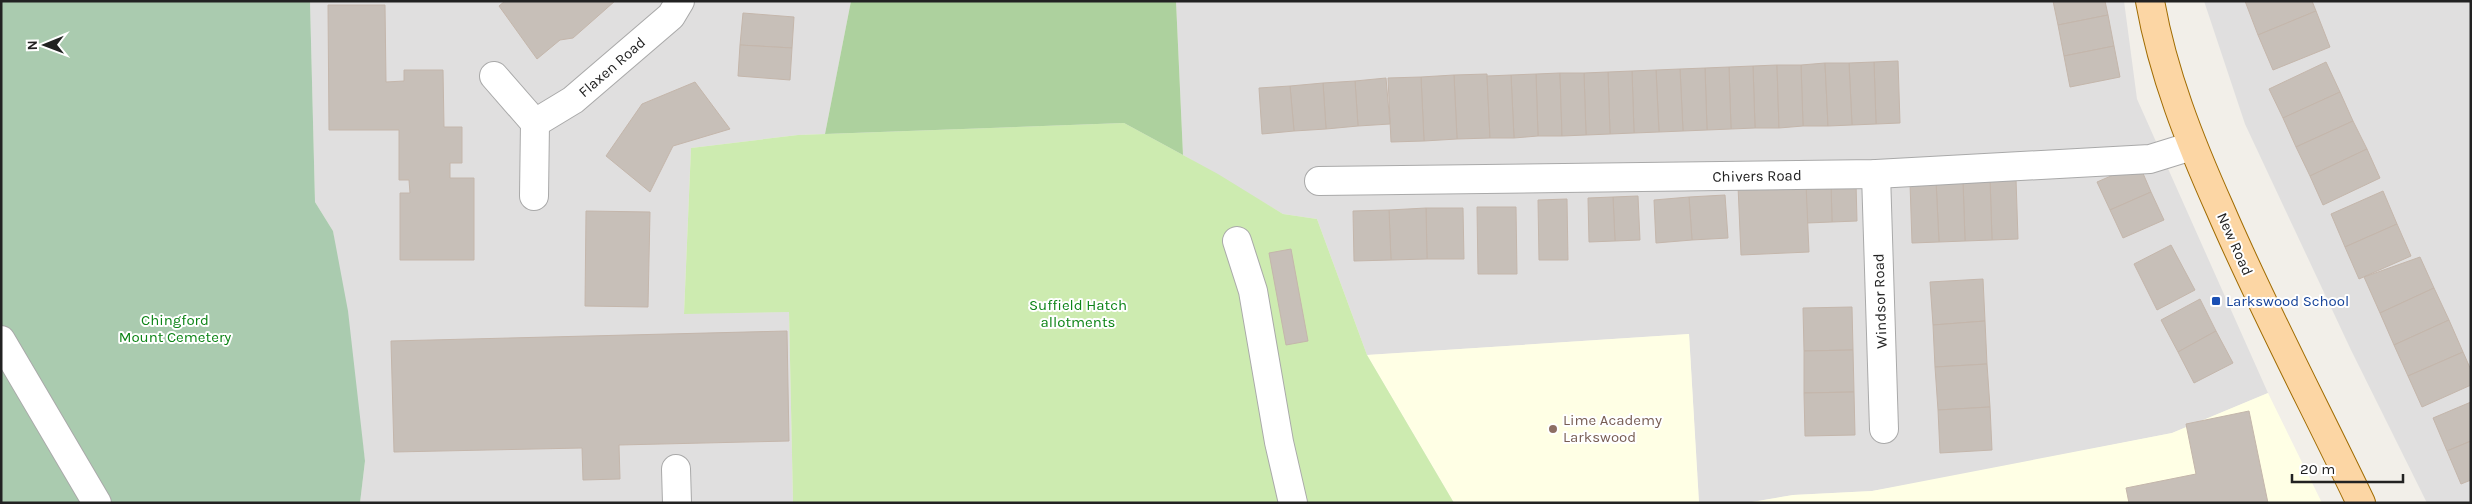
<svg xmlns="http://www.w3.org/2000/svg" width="2472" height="504" viewBox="0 0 2472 504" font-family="Karla,sans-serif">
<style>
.residential{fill:#e0dfdf}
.education{fill:#ffffe5}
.grass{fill:#cdebb0}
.forest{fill:#add19e}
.cemetery{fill:#aacbaf}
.building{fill:#c7bfb8;stroke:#c4b6ab}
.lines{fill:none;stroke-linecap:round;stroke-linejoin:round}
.minor-casing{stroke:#a9a9a9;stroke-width:30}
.major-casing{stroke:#a06b00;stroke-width:30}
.minor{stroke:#fff;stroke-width:28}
.major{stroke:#fcd6a4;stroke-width:28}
.transit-dot{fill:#1a4fb4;stroke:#fff;stroke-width:2}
.education-dot{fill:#8d6e63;stroke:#fff;stroke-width:2}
.labels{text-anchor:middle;stroke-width:4;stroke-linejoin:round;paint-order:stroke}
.street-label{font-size:15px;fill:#222;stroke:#fff}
.transit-label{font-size:15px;fill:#164399;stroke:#fff;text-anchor:start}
.park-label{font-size:15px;fill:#0c8416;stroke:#fff}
.education-label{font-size:15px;fill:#785e54;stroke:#fff;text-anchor:start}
</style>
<rect width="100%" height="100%" fill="#f2efe9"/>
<!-- residential -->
<g class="residential">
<path d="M310 1H851L825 134 798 135 691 148 684 313 789 312 793 503H360L365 461 333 231 315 202Z"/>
<path d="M1176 1H2124L2137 99 2268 393 2172 433 1919 483 1872 491 1793 495 1746 503H1699L1689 334 1367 355 1317 219 1283 214 1183 155Z"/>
<path d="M2204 1H2471V503H2427L2351 350 2245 124Z"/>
</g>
<!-- education -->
<g class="education">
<path d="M1689 334 1699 503H1454L1367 355Z"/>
<path d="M2268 393 2322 503H1746L1793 495 1872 491 2172 433Z"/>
</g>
<!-- grass -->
<path class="grass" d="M1124 123 1218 174 1283 214 1317 219 1367 355 1454 503H793L789 312 684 314 691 148 798 135Z"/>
<!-- forest -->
<path class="forest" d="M851 1H1176L1183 155 1124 123 825 134Z"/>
<!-- cemetery -->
<path class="cemetery" d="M1 1H310L315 202 333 231 348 311 365 461 360 503H1Z"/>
<!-- building -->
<g class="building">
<path d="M505 1H615L573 38 560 40 537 59 499 6Z"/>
<path d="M2053 1H2105L2108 15 2058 25Z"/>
<path d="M2245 1H2312L2316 11 2258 35Z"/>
<path d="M328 5H385L386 82 404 81V70H443L444 127H462V163H450V178H474V260H400V193H410L409 180H399V130H329Z"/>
<path d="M2316 11 2330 47 2273 70 2258 35Z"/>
<path d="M743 13 794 17 792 48 740 45Z"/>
<path d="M2108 15 2114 46 2064 56 2058 25Z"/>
<path d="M740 45 792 48 790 80 738 76Z"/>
<path d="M2114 46 2120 77 2070 87 2064 56Z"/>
<path d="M1898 61 1900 123 1876 124 1874 62Z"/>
<path d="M1874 62 1876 124 1852 125 1849 63Z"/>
<path d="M2326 62 2340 92 2283 118 2269 89Z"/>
<path d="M1825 63 1828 126H1803L1801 65Z"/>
<path d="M1825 63H1849L1852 125 1828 126Z"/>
<path d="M1777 65 1779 128H1755L1753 66Z"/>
<path d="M1777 65H1801L1803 126 1779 128Z"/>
<path d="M1753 66 1755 128 1731 129 1729 67Z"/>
<path d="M1729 67 1731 129 1707 130 1705 68Z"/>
<path d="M1705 68 1707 130 1683 131 1680 69Z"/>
<path d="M1680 69 1683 131 1659 132 1656 70Z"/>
<path d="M1656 70 1659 132 1634 133 1632 71Z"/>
<path d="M1632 71 1634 133 1610 134 1608 72Z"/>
<path d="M1608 72 1610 134 1586 135 1584 73Z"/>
<path d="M1560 73 1562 136H1538L1536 74Z"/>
<path d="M1560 73H1584L1586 135 1562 136Z"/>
<path d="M1487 74 1490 138 1457 139 1454 75Z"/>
<path d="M1536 74 1538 136 1514 138 1511 75Z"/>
<path d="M1454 75 1457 139 1424 141 1421 77Z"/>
<path d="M1511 75 1514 138H1490L1487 76Z"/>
<path d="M1421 77 1424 141 1391 142 1388 78Z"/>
<path d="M1386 78 1390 124 1358 126 1355 81Z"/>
<path d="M1355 81 1358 126 1326 129 1323 83Z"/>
<path d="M695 82 730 129 673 146 650 192 606 156 642 104Z"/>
<path d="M1323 83 1326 129 1294 131 1290 86Z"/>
<path d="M1290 86 1294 131 1262 134 1259 88Z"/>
<path d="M2340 92 2353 121 2296 147 2283 118Z"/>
<path d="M2353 121 2367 149 2310 176 2296 147Z"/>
<path d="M2367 149 2380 178 2323 205 2310 176Z"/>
<path d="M2139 164 2151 192 2110 210 2097 182Z"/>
<path d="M1990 179H2016L2018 239 1992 240Z"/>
<path d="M1990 179 1992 240 1965 241 1963 181Z"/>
<path d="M1936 181H1963L1965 241 1939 242Z"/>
<path d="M1936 181 1939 242 1912 243 1910 183Z"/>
<path d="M1831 183H1856L1857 221 1832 222Z"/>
<path d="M1831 183 1832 222 1807 223 1806 184Z"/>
<path d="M1806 184 1809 252 1741 255 1738 186Z"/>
<path d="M2383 191 2397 224 2345 247 2331 214Z"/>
<path d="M2151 192 2164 220 2123 238 2110 210Z"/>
<path d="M1725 195 1728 238 1692 240 1689 197Z"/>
<path d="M1638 196 1640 240 1615 241 1613 197Z"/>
<path d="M1613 197 1615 241 1589 242 1588 198Z"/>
<path d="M1689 197 1692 240 1656 243 1654 200Z"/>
<path d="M1567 199 1568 260H1539L1538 200Z"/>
<path d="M1477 207H1516L1517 274H1478Z"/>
<path d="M1426 208H1463L1464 259H1427Z"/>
<path d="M1426 208 1427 259 1391 260 1389 210Z"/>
<path d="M1389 210 1391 260 1354 261 1353 211Z"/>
<path d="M586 211 650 212 648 307 585 306Z"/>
<path d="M2397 224 2411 256 2359 279 2345 247Z"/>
<path d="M2171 245 2195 290 2157 310 2134 264Z"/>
<path d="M1291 249 1308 341 1286 345 1269 253Z"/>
<path d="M2420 257 2434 288 2380 313 2364 277Z"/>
<path d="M1983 279 1985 321 1933 325 1930 282Z"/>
<path d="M2434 288 2449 320 2394 345 2380 313Z"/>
<path d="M2200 299 2216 331 2178 352 2161 320Z"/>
<path d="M1852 307 1853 350 1804 351 1803 308Z"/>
<path d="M2449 320 2463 352 2408 376 2394 345Z"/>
<path d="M1985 321 1987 364 1935 367 1933 325Z"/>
<path d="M787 331 789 441 619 445 620 479 583 480 582 448 394 452 391 341Z"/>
<path d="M2216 331 2233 363 2194 383 2178 352Z"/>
<path d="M1853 350 1854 392 1804 393V351Z"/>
<path d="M2463 352 2471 370V385L2422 407 2408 376Z"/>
<path d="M1987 364 1990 407 1938 410 1935 367Z"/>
<path d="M1854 392 1855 435 1805 436 1804 393Z"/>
<path d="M2471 402V441L2447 451 2433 418Z"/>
<path d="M1990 407 1992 450 1940 453 1938 410Z"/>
<path d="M2249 411 2268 503H2129L2126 488 2196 474 2186 424Z"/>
<path d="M2471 441V480L2461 484 2447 451Z"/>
</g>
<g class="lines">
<!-- minor casing -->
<g class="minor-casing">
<g id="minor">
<path d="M494 76 535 123 534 196"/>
<path d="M535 123 573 100 671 16 680 1"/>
<path d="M1876 174 1884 429"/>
<path d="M1319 181 1876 174 2150 159 2192 146"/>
<path d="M1237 241 1253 291 1279 442 1293 503"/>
<path d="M1 340 97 503"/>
<path d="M676 469 677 503"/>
</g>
</g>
<!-- major casing -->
<g class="major-casing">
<path id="major" d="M2150 1C2163 74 2190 142 2220 209 2263 309 2314 405 2361 503"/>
</g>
<!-- minor -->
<use href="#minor" class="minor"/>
<!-- major -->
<use href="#major" class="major"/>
</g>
<!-- markers -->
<rect class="transit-dot" x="2211" y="296" width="10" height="10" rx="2.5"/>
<circle class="education-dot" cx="1553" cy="429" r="5"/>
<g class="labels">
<!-- street labels -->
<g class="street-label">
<text transform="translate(612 67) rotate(-41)" y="5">Flaxen Road</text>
<text transform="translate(1757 176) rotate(-1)" y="5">Chivers Road</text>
<text transform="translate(2235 244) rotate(66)" y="5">New Road</text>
<text transform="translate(1880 301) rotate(-92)" y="5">Windsor Road</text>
</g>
<!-- transit labels -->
<g class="transit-label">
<text x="2226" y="306">Larkswood School</text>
</g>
<!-- park labels -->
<g class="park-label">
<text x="1078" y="310">Suffield Hatch<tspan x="1078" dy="17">allotments</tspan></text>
<text x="175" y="325">Chingford<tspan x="175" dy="17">Mount Cemetery</tspan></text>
</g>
<!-- education labels -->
<g class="education-label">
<text x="1563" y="425">Lime Academy<tspan x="1563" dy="17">Larkswood</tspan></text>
</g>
</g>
<!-- border -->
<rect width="2472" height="504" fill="none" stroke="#222222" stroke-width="5"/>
<!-- north arrow -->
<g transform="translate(45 45) rotate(269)" stroke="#ffffff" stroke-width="4" paint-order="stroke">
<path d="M0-4L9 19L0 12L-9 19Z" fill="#222222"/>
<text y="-8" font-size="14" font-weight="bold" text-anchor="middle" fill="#222222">N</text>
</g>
<!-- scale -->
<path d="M2292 474v8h111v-8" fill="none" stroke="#222222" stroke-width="2.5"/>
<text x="2300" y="474" font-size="15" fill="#222222" stroke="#ffffff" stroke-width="4" paint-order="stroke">20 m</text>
</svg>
